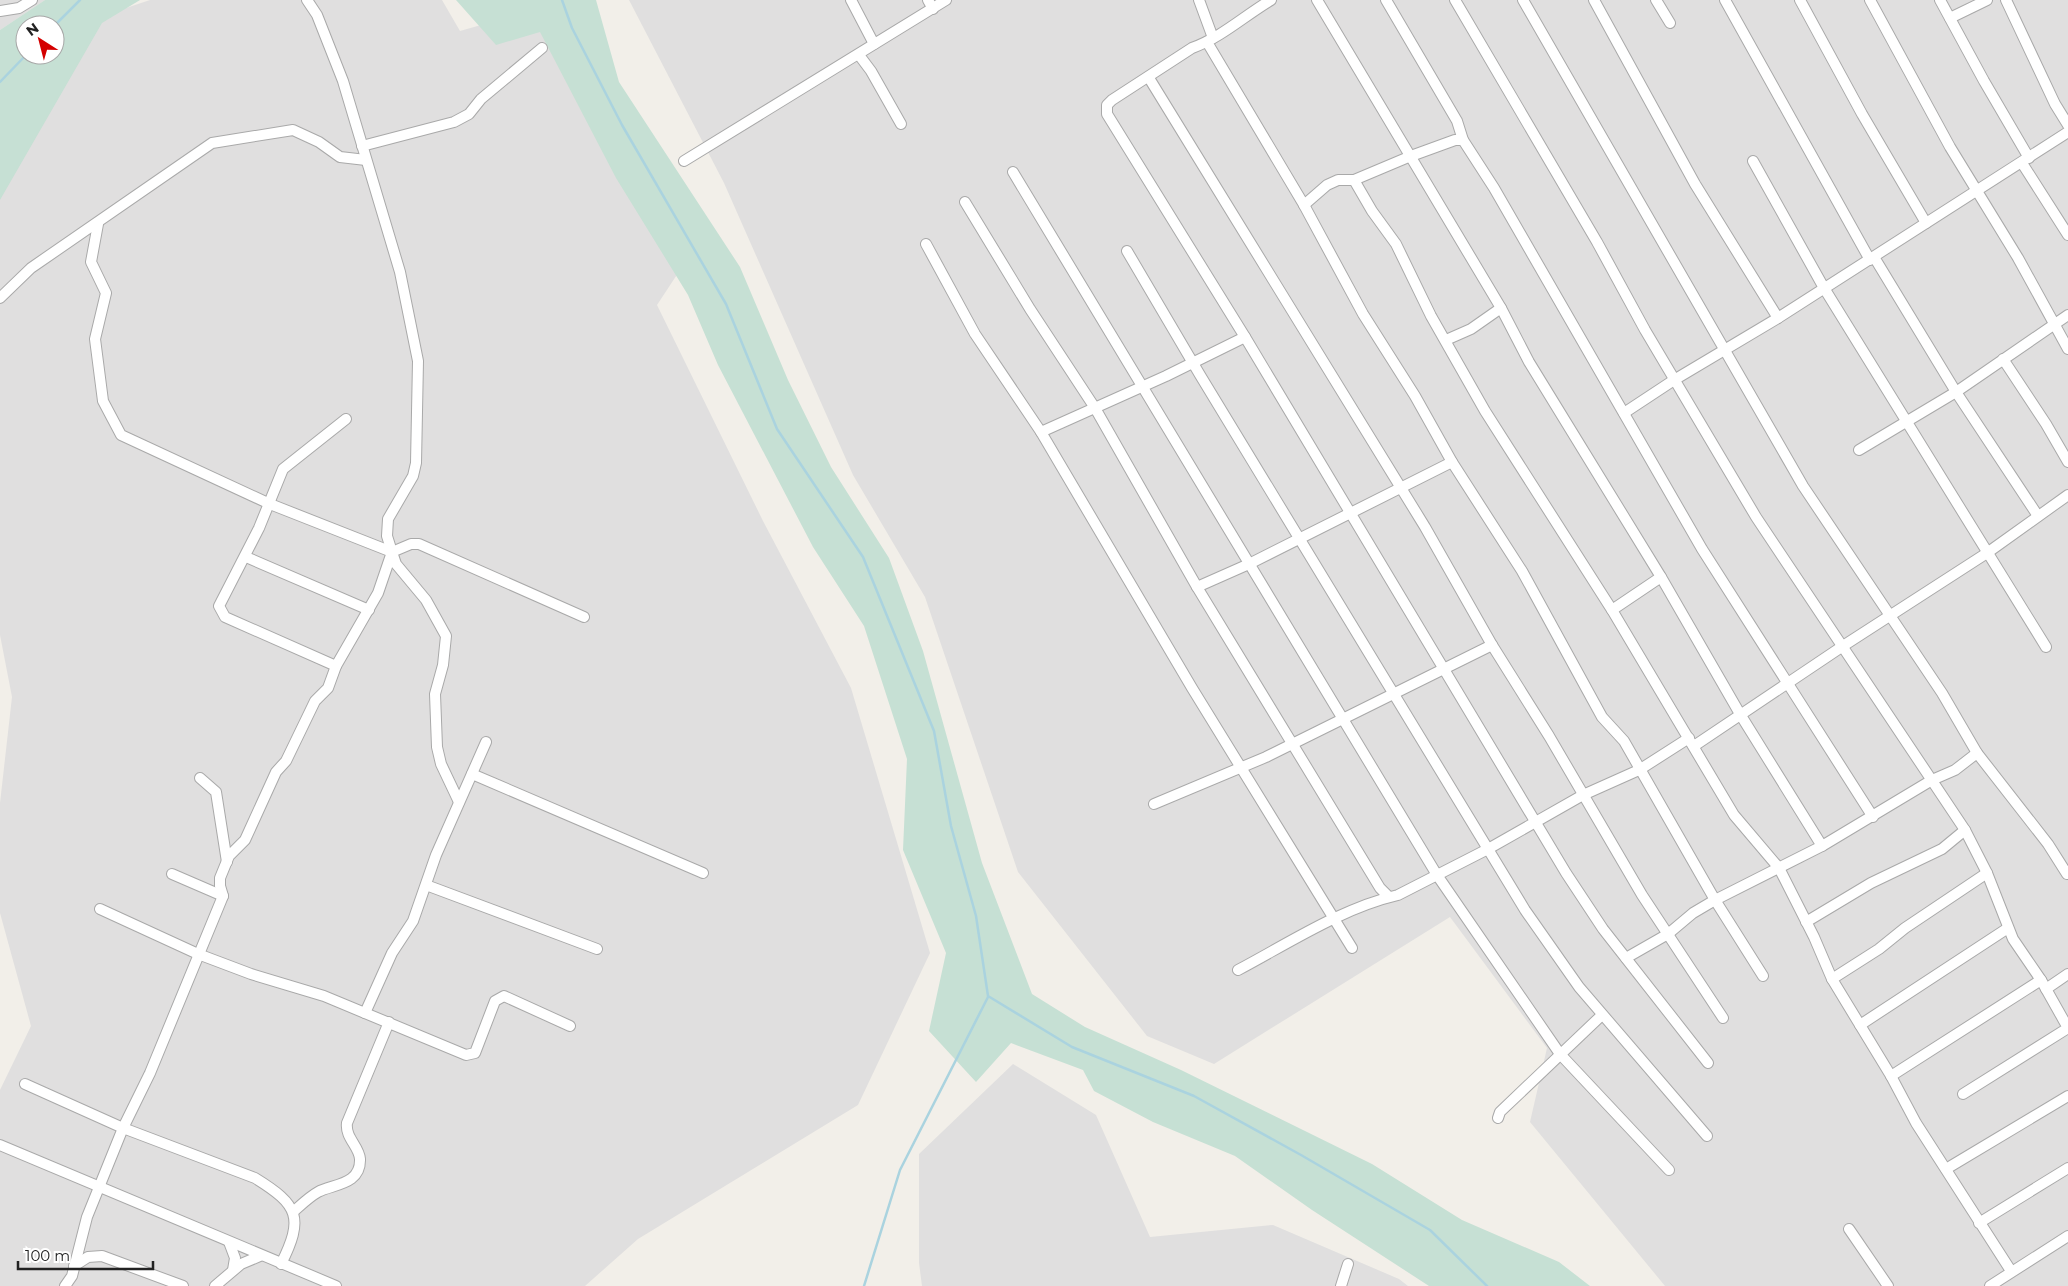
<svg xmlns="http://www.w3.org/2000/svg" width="2068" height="1286" viewBox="0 0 2068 1286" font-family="Montserrat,sans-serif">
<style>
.residential{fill:#e0dfdf}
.wetland{fill:#c6e0d4;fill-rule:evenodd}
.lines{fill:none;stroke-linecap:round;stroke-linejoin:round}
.stream{stroke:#aad3df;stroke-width:2.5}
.minor-casing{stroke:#a9a9a9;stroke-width:12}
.minor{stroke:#fff;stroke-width:10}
</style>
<rect width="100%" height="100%" fill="#f2efe9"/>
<!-- residential -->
<g class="residential">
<path d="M0 0H45L0 30Z"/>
<path d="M150 0H442L460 31 540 8 684 264 657 305 763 521 851 688 930 953 858 1105 638 1239 585 1286H0V1090L31 1026 0 913V803L12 697 0 635V152L93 19Z"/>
<path d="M629 0H2068V1286H1665L1530 1122 1547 1048 1450 917 1214 1064 1147 1036 1018 872 925 597 853 475 724 183Z"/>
<path d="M1013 1064 1096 1115 1150 1237 1273 1225 1399 1279 1408 1286H922L919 1263V1154Z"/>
</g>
<!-- wetland -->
<g class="wetland">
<path d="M45 0H140L102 23 0 200V30ZM25 25H55V55H25Z"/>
<path d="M456 0H596L619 82 740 267 788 380 831 467 889 558 923 651 982 863 1032 994 1085 1027 1181 1070 1372 1164 1462 1220 1559 1262 1590 1286H1429L1312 1210 1235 1156 1153 1122 1094 1091 1083 1070 1011 1043 976 1082 929 1031 946 953 903 850 907 759 864 626 813 547 718 365 688 295 616 178 540 32 496 45Z"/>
</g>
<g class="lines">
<!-- stream -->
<g class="stream">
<path d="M562 0 572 28 622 125 726 304 777 429 863 557 934 731 951 826 976 916 988 996 1072 1047 1194 1096 1301 1155 1430 1230 1487 1286"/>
<path d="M55 25 80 0"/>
<path d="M0 82 26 55"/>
<path d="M864 1286 900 1170 988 997"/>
</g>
<!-- minor casing -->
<g class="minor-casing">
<g id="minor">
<path d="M851 0 874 44"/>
<path d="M928 0 933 9"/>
<path d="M1199 0 1213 38"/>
<path d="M1271 0C1244 16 1222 37 1192 48L1112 100 1107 105V114L1245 337 1566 873 1603 929 1708 1063"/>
<path d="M1317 0 1501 308 1529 362 1661 577 1740 714 1822 846"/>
<path d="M1386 0 1457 121 1463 140 1494 188 1702 549 1873 817"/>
<path d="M1455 0 1597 242 1645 330 1756 517 1965 830 1987 873 2013 939 2041 980 2068 1028 1963 1094"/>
<path d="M1523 0 1803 486 1942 693 1977 753 2048 844 2067 874"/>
<path d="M1594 0 1695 184 1778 318"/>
<path d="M1656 0 1670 23"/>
<path d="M1725 0 1870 260"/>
<path d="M1800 0 1862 114 1926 223"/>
<path d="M1870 0 1950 147 2018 258 2068 349"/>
<path d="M1940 0 1984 81 2029 158"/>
<path d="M2006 0 2055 104 2068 125"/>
<path d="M0 11 19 8 32 0"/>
<path d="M1950 18 1987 0"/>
<path d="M1207 42 1304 205 1363 314 1415 396 1452 462 1522 571 1602 717 1624 741 1715 900 1763 976"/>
<path d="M859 55 871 71 901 124"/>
<path d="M1149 78 1425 527 1492 645 1549 736 1642 895 1723 1018"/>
<path d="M362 146 454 122 469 114 481 99 542 48"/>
<path d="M684 161 946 0"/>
<path d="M1753 161 1824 288 2046 647"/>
<path d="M2022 163 2068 235"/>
<path d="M1013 172 1437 875 1560 1054 1669 1170"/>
<path d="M1354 180 1372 211 1396 244 1431 316 1485 411 1612 610 1734 815 1779 868 1814 937 1832 979 1891 1076 1916 1123 2011 1271"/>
<path d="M965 202 1030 309 1095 408 1197 587 1380 888 1388 896"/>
<path d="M1304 205 1327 185 1338 180H1354L1411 156 1455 140H1463"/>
<path d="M98 224 91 262 106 293 95 339 103 401 121 435 270 504 392 552 411 544H419L584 617"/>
<path d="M926 244 975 334 1041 432 1192 688 1352 948"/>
<path d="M1127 251 1200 375 1525 910 1579 987 1707 1136"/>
<path d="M1874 257 1956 392 2038 516"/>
<path d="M0 298 31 268 212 143 293 130 319 142 340 157 366 160"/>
<path d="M1446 340 1471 329 1501 308"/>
<path d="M2003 359 2046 424 2068 462"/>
<path d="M1624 413 1674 380 1778 318 2068 132"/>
<path d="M1041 432 1166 376 1245 337"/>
<path d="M1859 450 1956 392 2068 315"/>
<path d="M392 552 396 564 426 600 446 636 443 665 435 694 437 747 441 764 459 802"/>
<path d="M246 557 369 610"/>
<path d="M1197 587 1249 564 1452 462"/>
<path d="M1612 610 1661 577"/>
<path d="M336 666 225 617 219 606 259 528 283 469 346 419"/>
<path d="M1694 746 1843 646 1987 553 2068 495"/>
<path d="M472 774 703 873"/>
<path d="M200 778 216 792 227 862"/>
<path d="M1154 804 1266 757 1492 645"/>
<path d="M172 874 223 896"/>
<path d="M426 885 597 949"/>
<path d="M100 909 198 954 251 974 324 996 466 1055 475 1053 495 1001 504 996 570 1026"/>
<path d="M1806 922 1871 883 1942 849 1965 830"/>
<path d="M1626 958 1668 934 1693 913 1715 900 1822 846 1932 780 1955 770 1977 753"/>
<path d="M1238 970C1289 943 1342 908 1398 895L1488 849 1583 795 1639 770 1689 738"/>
<path d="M1832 979 1879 949 1905 928 1987 873"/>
<path d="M2046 989 2068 974"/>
<path d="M365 1013 392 953 413 921 436 855 486 742"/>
<path d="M1860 1025 2008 928"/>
<path d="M1891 1076 2041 980"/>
<path d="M25 1084 123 1128 255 1178C299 1205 304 1218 281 1264"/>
<path d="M1498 1118 1500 1112 1602 1015"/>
<path d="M0 1145 336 1286"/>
<path d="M1946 1169 2068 1096"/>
<path d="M293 1212C301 1205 309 1197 318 1192 333 1184 361 1185 360 1159 359 1146 345 1138 347 1123L389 1022"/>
<path d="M1979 1223 2068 1168"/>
<path d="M1849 1229 1888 1286"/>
<path d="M229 1242 235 1258 233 1270"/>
<path d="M74 1266 88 1257 102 1256 183 1286"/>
<path d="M65 1286 72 1276 87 1217 123 1128 150 1073 223 896 220 886V878L229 856 245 840 276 772 286 761 315 701 328 688 336 666 378 593 392 552 387 536 388 519 413 476 416 463 418 361 400 272 343 81 317 15 307 0"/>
<path d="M215 1286 241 1264 260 1256"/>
<path d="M1341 1286 1348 1264"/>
<path d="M1990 1286 2068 1236"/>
</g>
</g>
<!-- minor -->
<use href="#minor" class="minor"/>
</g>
<!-- north arrow -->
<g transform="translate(40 40) rotate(324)"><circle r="24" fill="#ffffff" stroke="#a7a7a7"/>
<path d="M0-4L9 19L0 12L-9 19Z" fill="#d40000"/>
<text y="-8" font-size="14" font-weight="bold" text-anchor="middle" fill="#222222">N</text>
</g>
<!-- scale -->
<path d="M18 1261v8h135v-8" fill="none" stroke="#222222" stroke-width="2.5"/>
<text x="25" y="1261" font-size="15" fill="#222222" stroke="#ffffff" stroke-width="4" paint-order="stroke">100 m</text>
</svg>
